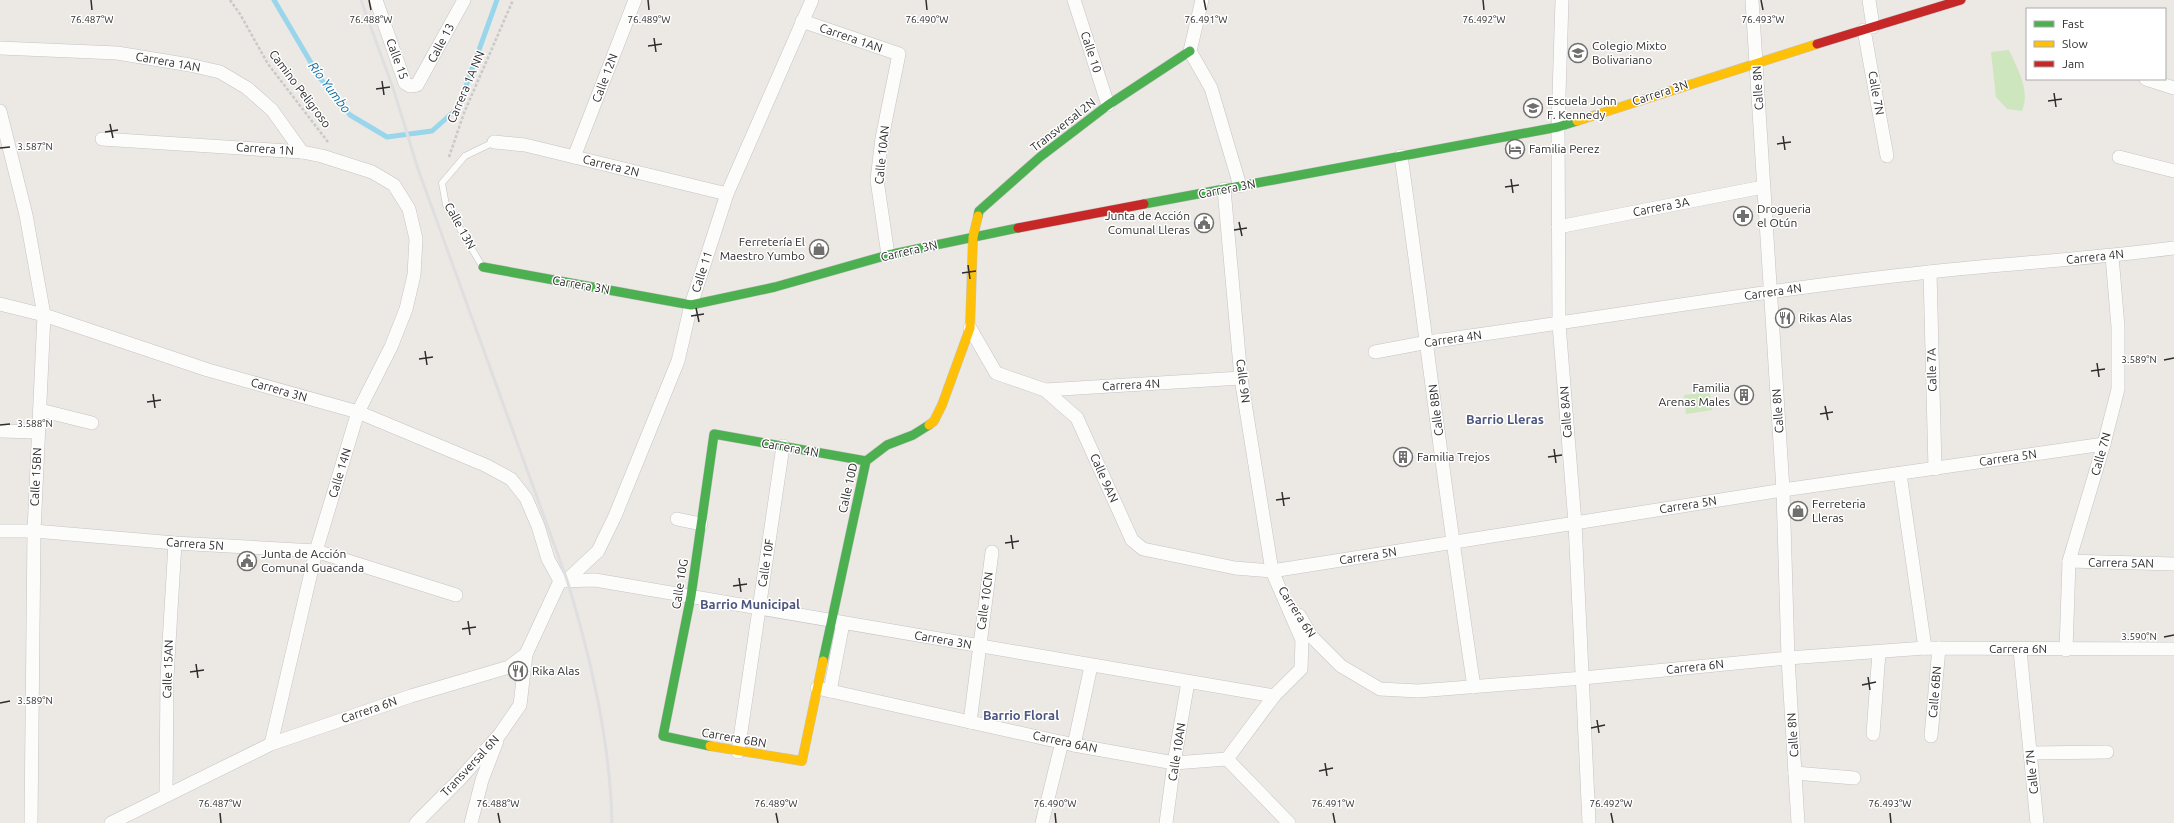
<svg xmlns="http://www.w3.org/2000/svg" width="2174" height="823" viewBox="0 0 2174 823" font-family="Ubuntu,sans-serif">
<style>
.green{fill:#cee6be}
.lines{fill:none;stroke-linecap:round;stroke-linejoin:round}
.stream{stroke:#99d6ec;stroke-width:5}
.lane-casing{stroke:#c5c4c5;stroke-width:7}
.street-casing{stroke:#c5c4c5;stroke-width:14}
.fast-casing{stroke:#c5c4c5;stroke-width:10}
.slow-casing{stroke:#c5c4c5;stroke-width:10}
.jam-casing{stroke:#c5c4c5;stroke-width:10}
.path{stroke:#c9c9c8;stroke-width:2.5;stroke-dasharray:3 2;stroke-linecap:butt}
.lane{stroke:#fcfcfb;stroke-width:6}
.street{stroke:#fcfcfb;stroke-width:13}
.fast{stroke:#4caf50;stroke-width:9}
.slow{stroke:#ffc107;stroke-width:9}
.jam{stroke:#c62828;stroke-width:9}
.rail{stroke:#dfdfe1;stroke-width:3}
.ticks{fill:none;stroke:#2e2e2e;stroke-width:1.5}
.labels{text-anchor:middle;stroke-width:3;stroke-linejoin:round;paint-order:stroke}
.street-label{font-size:12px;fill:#2e2e2e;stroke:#fff}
.poi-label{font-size:12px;fill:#2e2e2e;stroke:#fff;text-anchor:start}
.water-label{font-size:13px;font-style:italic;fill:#0d6fa3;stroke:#fff}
.neighbourhood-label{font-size:13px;font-weight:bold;fill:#4d5680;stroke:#fff}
.ticks-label{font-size:10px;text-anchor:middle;fill:#2e2e2e;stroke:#fff;stroke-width:3;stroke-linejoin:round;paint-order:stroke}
</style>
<rect width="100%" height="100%" fill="#ece8e4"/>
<!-- green -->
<g class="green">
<path d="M2009 50C2017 68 2031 91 2022 111L2007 109 1996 97 1991 52Z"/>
<path d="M1710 392 1712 410 1686 414 1684 395Z"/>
</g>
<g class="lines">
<!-- stream -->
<path class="stream" d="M274 0 320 78 350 115 387 137 432 131 458 108 497 0"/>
<!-- lane casing -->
<g class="lane-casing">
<path id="lane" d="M482 266 446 205 442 183 465 156 494 142"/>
</g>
<!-- street casing -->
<g class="street-casing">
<g id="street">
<path d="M376 0 405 83 410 86 417 85 464 0"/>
<path d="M1074 0 1108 105"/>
<path d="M1202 0 1190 51 1211 88 1240 186"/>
<path d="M1562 0 1558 127 1559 324 1575 523 1589 823"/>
<path d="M1752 0 1783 490 1788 658 1798 823"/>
<path d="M1869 0 1873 27"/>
<path d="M802 21 899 54 882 138 877 180 888 255"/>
<path d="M1864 30 1887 156"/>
<path d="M0 48 117 53 190 65 220 72 247 88 272 110 302 152"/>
<path d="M2146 79 2174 88"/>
<path d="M0 111 26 215 44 315 34 531 31 823"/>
<path d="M102 139 302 152 322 156 372 172 394 185 409 209 416 239 414 275 406 309 391 347 358 412 316 551 271 744"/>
<path d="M494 142 525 145 727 194"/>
<path d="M1401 156C1426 333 1447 510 1474 687"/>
<path d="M574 157 635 0"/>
<path d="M2119 157 2174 171"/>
<path d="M1558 227 1763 187"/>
<path d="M1930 272 1935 469"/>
<path d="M0 304 44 315 208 370 358 412 485 465 511 479 526 498 538 526 548 559 560 581"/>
<path d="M970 328 996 373 1045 390 1077 418 1132 540 1143 549 1235 568 1272 571 1783 490 2104 444"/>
<path d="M1375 352 1428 342C1595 319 1762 290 1929 272 2011 263 2093 259 2174 248"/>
<path d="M1045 390 1241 378"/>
<path d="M40 410 92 423"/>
<path d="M0 431 38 432"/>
<path d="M1900 474 1925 648"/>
<path d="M677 519 701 524"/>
<path d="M0 531H34L175 543 316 551 456 595"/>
<path d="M2069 561 2174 564"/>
<path d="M567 580 598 551 615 516 678 361 691 305 727 194 812 0"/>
<path d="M560 581 595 580 1274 696 1301 669 1302 640 1272 571 1241 378 1224 189"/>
<path d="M1299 615 1312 637 1341 666 1380 689 1418 691 1583 678 1788 658 1925 648 2174 649"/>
<path d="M2020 650 2037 823"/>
<path d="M2066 650 2069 561 2104 444 2118 389V327L2112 256"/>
<path d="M817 688 1074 745 1174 763 1227 759"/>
<path d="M830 691 843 623"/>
<path d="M970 722 992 552"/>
<path d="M1873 734 1879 652"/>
<path d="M1931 736 1939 648"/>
<path d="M1074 745 1091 666"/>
<path d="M738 752 783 446"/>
<path d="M2030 753 2107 752"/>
<path d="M1227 759 1289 823"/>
<path d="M1227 759 1274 696"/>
<path d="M1795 773 1854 778"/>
<path d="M166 795 167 677 175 543"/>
<path d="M111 823 271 744 411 696 509 667 526 654 560 581"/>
<path d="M416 823 459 780 500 734 520 705 526 654"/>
<path d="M471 823 482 780 497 741"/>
<path d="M1042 823 1062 742"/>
<path d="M1166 823 1174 763 1188 682"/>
</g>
</g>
<!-- fast casing -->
<g class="fast-casing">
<g id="fast">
<path d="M1144 204 1558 127 1577 121"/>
<path d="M978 216 979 211 1040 157 1108 105 1190 51"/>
<path d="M483 267 691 305 775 287 888 255 1018 228"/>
<path d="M823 661 866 461 887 445 913 435 929 425"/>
<path d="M710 746 663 736 691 596 714 434 866 461"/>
</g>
</g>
<!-- slow casing -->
<g class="slow-casing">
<g id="slow">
<path d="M1577 121 1817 44"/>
<path d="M929 425 934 421 942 405 970 328 973 237 978 216"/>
<path d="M710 746 802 761 823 661"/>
</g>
</g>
<!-- jam casing -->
<g class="jam-casing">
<g id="jam">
<path d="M1817 44 1961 0"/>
<path d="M1018 228 1144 204"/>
</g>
</g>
<!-- path -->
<g class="path">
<path d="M230 0 240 14 268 64 328 142"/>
<path d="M449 157 464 113 513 0"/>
</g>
<!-- lane -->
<use href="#lane" class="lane"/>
<!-- street -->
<use href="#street" class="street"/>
<!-- fast -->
<use href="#fast" class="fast"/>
<!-- slow -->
<use href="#slow" class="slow"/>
<!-- jam -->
<use href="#jam" class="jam"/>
<!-- rail -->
<path class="rail" d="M361 0 394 91 418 169 567 580C591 659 610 740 612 823"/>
</g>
<!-- ticks -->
<path class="ticks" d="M91 0 92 10M369 0 371 10M648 0 649 10M926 0 927 10M1204 0 1206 10M1483 0 1484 10M1761 0 1763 10M654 38 656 52M648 46 662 44M382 81 384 95M376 89 390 87M2054 93 2056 107M2048 101 2062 99M110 124 113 138M105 132 118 130M1783 136 1785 150M1777 144 1791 142M0 148 10 147M1511 179 1513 193M1505 187 1519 185M1239 222 1242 236M1234 230 1247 228M968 265 970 279M962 273 976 271M696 308 699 322M691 316 704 314M425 351 427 365M419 359 433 357M2164 360 2174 358M2097 363 2099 377M2091 371 2105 369M153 394 155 408M147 402 161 400M1825 406 1828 420M1820 414 1833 412M0 425 10 424M1554 449 1556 463M1548 457 1562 455M1282 492 1284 506M1276 500 1290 498M1011 535 1013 549M1005 543 1019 541M739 578 741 592M733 586 747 584M468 621 470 635M462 629 476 627M2164 637 2174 635M196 664 198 678M190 672 204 670M1868 677 1870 690M1862 685 1876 682M0 703 10 701M1597 720 1599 733M1591 728 1605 725M1325 763 1327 776M1319 771 1333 768M220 813 221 823M498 813 500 823M776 813 778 823M1055 813 1056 823M1333 813 1335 823M1611 813 1613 823M1890 813 1891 823"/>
<!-- icons -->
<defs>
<g id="school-ring" transform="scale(1)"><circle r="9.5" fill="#fff" stroke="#706f6e" stroke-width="1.5"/><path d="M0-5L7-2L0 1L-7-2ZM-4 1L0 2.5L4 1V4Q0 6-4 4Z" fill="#706f6e"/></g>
<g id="hotel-ring" transform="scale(1)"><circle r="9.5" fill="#fff" stroke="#706f6e" stroke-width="1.5"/><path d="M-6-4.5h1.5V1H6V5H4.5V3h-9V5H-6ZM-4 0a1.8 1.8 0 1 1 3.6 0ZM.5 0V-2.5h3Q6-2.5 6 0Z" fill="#706f6e"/></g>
<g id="pharmacy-ring" transform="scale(1)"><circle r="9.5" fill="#fff" stroke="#706f6e" stroke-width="1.5"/><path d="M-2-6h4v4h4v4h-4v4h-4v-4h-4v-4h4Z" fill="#706f6e"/></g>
<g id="civic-ring" transform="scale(1)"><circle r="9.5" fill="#fff" stroke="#706f6e" stroke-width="1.5"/><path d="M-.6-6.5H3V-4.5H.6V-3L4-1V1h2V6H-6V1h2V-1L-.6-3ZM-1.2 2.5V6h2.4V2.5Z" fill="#706f6e"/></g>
<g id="shop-ring" transform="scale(1)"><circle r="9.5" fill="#fff" stroke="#706f6e" stroke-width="1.5"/><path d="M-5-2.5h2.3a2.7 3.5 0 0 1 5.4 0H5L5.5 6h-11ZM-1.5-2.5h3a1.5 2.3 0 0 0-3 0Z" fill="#706f6e"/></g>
<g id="restaurant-ring" transform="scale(1)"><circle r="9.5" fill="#fff" stroke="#706f6e" stroke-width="1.5"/><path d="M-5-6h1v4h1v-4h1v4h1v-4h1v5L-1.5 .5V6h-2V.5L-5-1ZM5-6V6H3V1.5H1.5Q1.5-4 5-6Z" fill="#706f6e"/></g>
<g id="building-ring" transform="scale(1)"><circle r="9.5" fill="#fff" stroke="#706f6e" stroke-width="1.5"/><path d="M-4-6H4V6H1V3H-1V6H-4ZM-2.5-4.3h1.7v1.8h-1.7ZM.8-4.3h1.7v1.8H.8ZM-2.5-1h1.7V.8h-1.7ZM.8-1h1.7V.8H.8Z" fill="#706f6e"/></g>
</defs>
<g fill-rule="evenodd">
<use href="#school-ring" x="1578" y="53"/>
<use href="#school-ring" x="1533" y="108"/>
<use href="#hotel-ring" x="1515" y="149"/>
<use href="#pharmacy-ring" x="1743" y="216"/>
<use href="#civic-ring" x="1204" y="223"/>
<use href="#shop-ring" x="819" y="249"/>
<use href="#restaurant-ring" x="1785" y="318"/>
<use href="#building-ring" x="1744" y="395"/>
<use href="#building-ring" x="1403" y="457"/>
<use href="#shop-ring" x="1798" y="511"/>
<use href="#civic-ring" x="247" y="561"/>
<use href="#restaurant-ring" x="518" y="671"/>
</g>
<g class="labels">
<!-- street labels -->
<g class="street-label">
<text transform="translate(851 38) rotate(19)" y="4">Carrera 1AN</text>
<text transform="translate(441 43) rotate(-62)" y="4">Calle 13</text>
<text transform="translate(1091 52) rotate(72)" y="4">Calle 10</text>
<text transform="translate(397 59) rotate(70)" y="4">Calle 15</text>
<text transform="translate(168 62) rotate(10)" y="4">Carrera 1AN</text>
<text transform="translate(605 78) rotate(-69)" y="4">Calle 12N</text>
<text transform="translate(466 87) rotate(-67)" y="4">Carrera 1A NN</text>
<text transform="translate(1758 88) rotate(-93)" y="4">Calle 8N</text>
<text transform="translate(300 89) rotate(53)" y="4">Camino Peligroso</text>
<text transform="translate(1660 93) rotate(-18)" y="4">Carrera 3N</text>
<text transform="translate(1876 93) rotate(80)" y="4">Calle 7N</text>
<text transform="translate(1063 125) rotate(-38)" y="4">Transversal 2N</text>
<text transform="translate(265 149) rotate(4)" y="4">Carrera 1N</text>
<text transform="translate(882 155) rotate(-84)" y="4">Calle 10AN</text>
<text transform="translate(611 166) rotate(14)" y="4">Carrera 2N</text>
<text transform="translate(1227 189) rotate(-11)" y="4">Carrera 3N</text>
<text transform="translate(1661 207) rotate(-11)" y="4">Carrera 3A</text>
<text transform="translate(460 226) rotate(61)" y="4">Calle 13N</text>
<text transform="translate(909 251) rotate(-13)" y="4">Carrera 3N</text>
<text transform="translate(2095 257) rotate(-6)" y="4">Carrera 4N</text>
<text transform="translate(702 272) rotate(-72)" y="4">Calle 11</text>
<text transform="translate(581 285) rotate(10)" y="4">Carrera 3N</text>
<text transform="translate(1773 292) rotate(-8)" y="4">Carrera 4N</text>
<text transform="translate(1453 339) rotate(-8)" y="4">Carrera 4N</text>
<text transform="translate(1932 370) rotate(-91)" y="4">Calle 7A</text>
<text transform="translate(1243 381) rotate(83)" y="4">Calle 9N</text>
<text transform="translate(1131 385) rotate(-3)" y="4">Carrera 4N</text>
<text transform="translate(279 390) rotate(16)" y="4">Carrera 3N</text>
<text transform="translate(1436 410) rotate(-97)" y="4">Calle 8BN</text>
<text transform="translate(1778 411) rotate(-94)" y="4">Calle 8N</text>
<text transform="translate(1566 412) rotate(-94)" y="4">Calle 8AN</text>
<text transform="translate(790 448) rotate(10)" y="4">Carrera 4N</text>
<text transform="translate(2101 454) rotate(-74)" y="4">Calle 7N</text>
<text transform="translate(2008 458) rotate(-8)" y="4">Carrera 5N</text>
<text transform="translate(340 473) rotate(-73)" y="4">Calle 14N</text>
<text transform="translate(36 477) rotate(-87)" y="4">Calle 15BN</text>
<text transform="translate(1104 478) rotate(66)" y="4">Calle 9AN</text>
<text transform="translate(848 488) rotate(-77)" y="4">Calle 10D</text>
<text transform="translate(1688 505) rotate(-9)" y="4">Carrera 5N</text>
<text transform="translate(195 544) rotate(4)" y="4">Carrera 5N</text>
<text transform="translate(1368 556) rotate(-9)" y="4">Carrera 5N</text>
<text transform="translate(766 563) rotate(-81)" y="4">Calle 10F</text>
<text transform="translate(2121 563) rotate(1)" y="4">Carrera 5AN</text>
<text transform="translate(680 584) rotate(-81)" y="4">Calle 10G</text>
<text transform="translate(985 601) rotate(-82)" y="4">Calle 10CN</text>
<text transform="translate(1297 612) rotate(57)" y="4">Carrera 6N</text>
<text transform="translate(943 640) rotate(10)" y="4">Carrera 3N</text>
<text x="2018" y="653">Carrera 6N</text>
<text transform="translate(1695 667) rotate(-6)" y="4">Carrera 6N</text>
<text transform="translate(168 669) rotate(-88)" y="4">Calle 15AN</text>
<text transform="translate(1935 692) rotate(-85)" y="4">Calle 6BN</text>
<text transform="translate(369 710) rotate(-19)" y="4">Carrera 6N</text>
<text transform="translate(1793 735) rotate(-94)" y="4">Calle 8N</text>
<text transform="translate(734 738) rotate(10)" y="4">Carrera 6BN</text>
<text transform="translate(1065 742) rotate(12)" y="4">Carrera 6AN</text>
<text transform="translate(1177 752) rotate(-81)" y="4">Calle 10AN</text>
<text transform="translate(470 766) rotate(-47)" y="4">Transversal 6N</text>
<text transform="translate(2032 772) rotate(-96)" y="4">Calle 7N</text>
</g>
<!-- poi labels -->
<g class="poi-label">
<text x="1592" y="50">Colegio Mixto<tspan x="1592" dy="14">Bolivariano</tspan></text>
<text x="1547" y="105">Escuela John<tspan x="1547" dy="14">F. Kennedy</tspan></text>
<text x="1529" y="153">Familia Perez</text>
<text x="1757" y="213">Drogueria<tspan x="1757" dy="14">el Otún</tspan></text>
<text x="1190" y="220" text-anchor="end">Junta de Acción<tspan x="1190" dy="14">Comunal Lleras</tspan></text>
<text x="805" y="246" text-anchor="end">Ferretería El<tspan x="805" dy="14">Maestro Yumbo</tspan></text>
<text x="1799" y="322">Rikas Alas</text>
<text x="1730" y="392" text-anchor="end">Familia<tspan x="1730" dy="14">Arenas Males</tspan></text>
<text x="1417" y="461">Familia Trejos</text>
<text x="1812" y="508">Ferreteria<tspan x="1812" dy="14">Lleras</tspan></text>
<text x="261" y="558">Junta de Acción<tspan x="261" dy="14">Comunal Guacanda</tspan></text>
<text x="532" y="675">Rika Alas</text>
</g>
<!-- water labels -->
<g class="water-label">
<text transform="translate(330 87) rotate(53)" y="5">Río Yumbo</text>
</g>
<!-- neighbourhood labels -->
<g class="neighbourhood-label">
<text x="1505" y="424">Barrio Lleras</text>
<text x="750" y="609">Barrio Municipal</text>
<text x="1021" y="720">Barrio Floral</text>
</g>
</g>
<g class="ticks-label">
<text x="92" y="23">76.487°W</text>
<text x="371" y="23">76.488°W</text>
<text x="649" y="23">76.489°W</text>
<text x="927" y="23">76.490°W</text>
<text x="1484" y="23">76.492°W</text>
<text x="1763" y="23">76.493°W</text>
<text x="1206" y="23">76.491°W</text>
<text x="35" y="150">3.587°N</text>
<text x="2139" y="363">3.589°N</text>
<text x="35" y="427">3.588°N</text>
<text x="2139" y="640">3.590°N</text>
<text x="35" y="704">3.589°N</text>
<text x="220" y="807">76.487°W</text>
<text x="498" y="807">76.488°W</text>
<text x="776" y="807">76.489°W</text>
<text x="1055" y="807">76.490°W</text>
<text x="1333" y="807">76.491°W</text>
<text x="1611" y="807">76.492°W</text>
<text x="1890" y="807">76.493°W</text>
</g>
<!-- legend -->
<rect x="2026" y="8" width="140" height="72" fill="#ffffff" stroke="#ababab"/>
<rect x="2034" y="21" width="20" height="6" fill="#4caf50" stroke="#ababab"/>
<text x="2062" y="28" font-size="12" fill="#2e2e2e">Fast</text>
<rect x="2034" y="41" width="20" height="6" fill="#ffc107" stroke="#ababab"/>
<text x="2062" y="48" font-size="12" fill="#2e2e2e">Slow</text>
<rect x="2034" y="61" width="20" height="6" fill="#c62828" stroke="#ababab"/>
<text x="2062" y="68" font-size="12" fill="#2e2e2e">Jam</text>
</svg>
